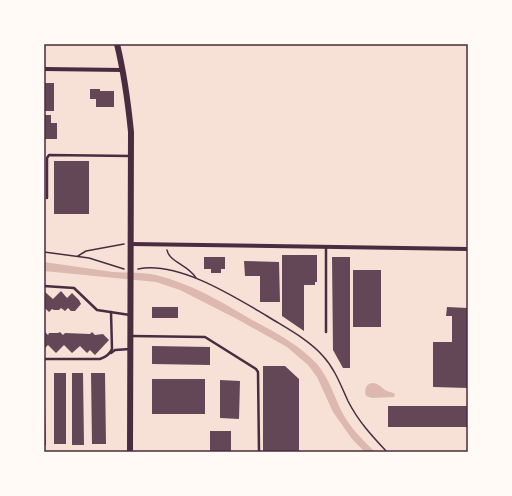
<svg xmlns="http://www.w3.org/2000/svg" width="512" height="496" viewBox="0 0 512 496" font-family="Barlow,sans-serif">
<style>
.water{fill:#dcb8b0}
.building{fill:#644757}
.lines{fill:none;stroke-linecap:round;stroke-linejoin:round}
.path{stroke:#4a2c40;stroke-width:1.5}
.service{stroke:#4a2c40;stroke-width:2.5}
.minor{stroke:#4a2c40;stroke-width:4}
.tertiary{stroke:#4a2c40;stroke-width:6}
.neatline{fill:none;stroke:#4a2c40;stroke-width:1.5}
</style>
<rect width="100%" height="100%" fill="#f7e1d7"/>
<!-- water -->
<g class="water">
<path d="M44 262C67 265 90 269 113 272 127 273 142 272 156 275 190 283 222 302 252 320 275 332 299 345 317 364 329 378 334 396 342 412 350 428 363 440 375 452H365L352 439 333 412 317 377 308 365 287 347 237 319 180 290 156 282 44 271Z"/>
<path d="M374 383C380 385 381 387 385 390 388 392 392 392 395 394L394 397 372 398 366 396C364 389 366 383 374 383Z"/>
</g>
<!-- building -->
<g class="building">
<rect x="44" y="83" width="10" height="28"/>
<path d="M90 89H100V91H114V107H96V99H90Z"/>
<path d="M44 115H51V123H57V139H44Z"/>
<rect x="54" y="161" width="35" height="53"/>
<path d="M282 255H317V282H315V285H304V331L282 316Z"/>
<path d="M204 257H225V269H221V273H211V269H204Z"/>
<path d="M332 257H350V368H343L333 350Z"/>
<path d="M244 261 279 262 280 302H260V276H245Z"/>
<rect x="353" y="270" width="28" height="57"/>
<path d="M61 291 67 298 72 293 79 300 81 304 75 311H71L68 308 65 311 61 308 59 310H54L52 309 49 312 46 309 44 310V292H45L53 299Z"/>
<rect x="152" y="307" width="26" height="11"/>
<path d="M447 307 468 308V388L433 387V342H452V316H446Z"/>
<path d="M44 331 48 335 49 333H58L60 332 63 335 65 333 90 334 92 332 95 335 103 334 109 340 95 355 90 350 87 353 80 346 72 353 64 345 56 353 48 345 44 349Z"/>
<path d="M152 346 210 347V365L152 364Z"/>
<path d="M263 366H285L299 379V452H263Z"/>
<rect x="54" y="373" width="12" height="71"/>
<path d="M72 373H83L84 445H72Z"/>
<path d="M91 373H105L106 444H92Z"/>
<rect x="152" y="379" width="53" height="35"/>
<path d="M220 380 240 381 239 419 220 418Z"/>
<rect x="388" y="406" width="80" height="21"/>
<path d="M44 407H45L46 445H44Z"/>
<rect x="210" y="431" width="21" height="21"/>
</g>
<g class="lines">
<!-- path -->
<g class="path">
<path d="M167 250C169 262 189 265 196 278"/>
<path d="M44 252 89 258 124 269"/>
<path d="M78 256 86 251 124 244"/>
<path d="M138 269C178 261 233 296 267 316 286 328 308 339 323 356 335 369 341 386 348 401 358 421 372 436 387 452"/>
</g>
<!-- service -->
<g class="service">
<path d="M47 198V158L49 155 131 156"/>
<path d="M44 286 74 288 97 310 130 315"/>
<path d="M326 332V247"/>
<path d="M131 336 205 337 256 369 258 372 259 452"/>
<path d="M111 353 115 350 130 349"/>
<path d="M44 359H100C106 357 110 354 112 349L111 312"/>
</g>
<!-- minor -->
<g class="minor">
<path d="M44 69 123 70"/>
<path d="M130 244 468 249"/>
</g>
<!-- tertiary -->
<path class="tertiary" d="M117 44C124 73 128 102 131 132L130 452"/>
</g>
<!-- border -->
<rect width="512" height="496" fill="none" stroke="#fffaf5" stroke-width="90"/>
<rect x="45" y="45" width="422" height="406" class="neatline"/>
</svg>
